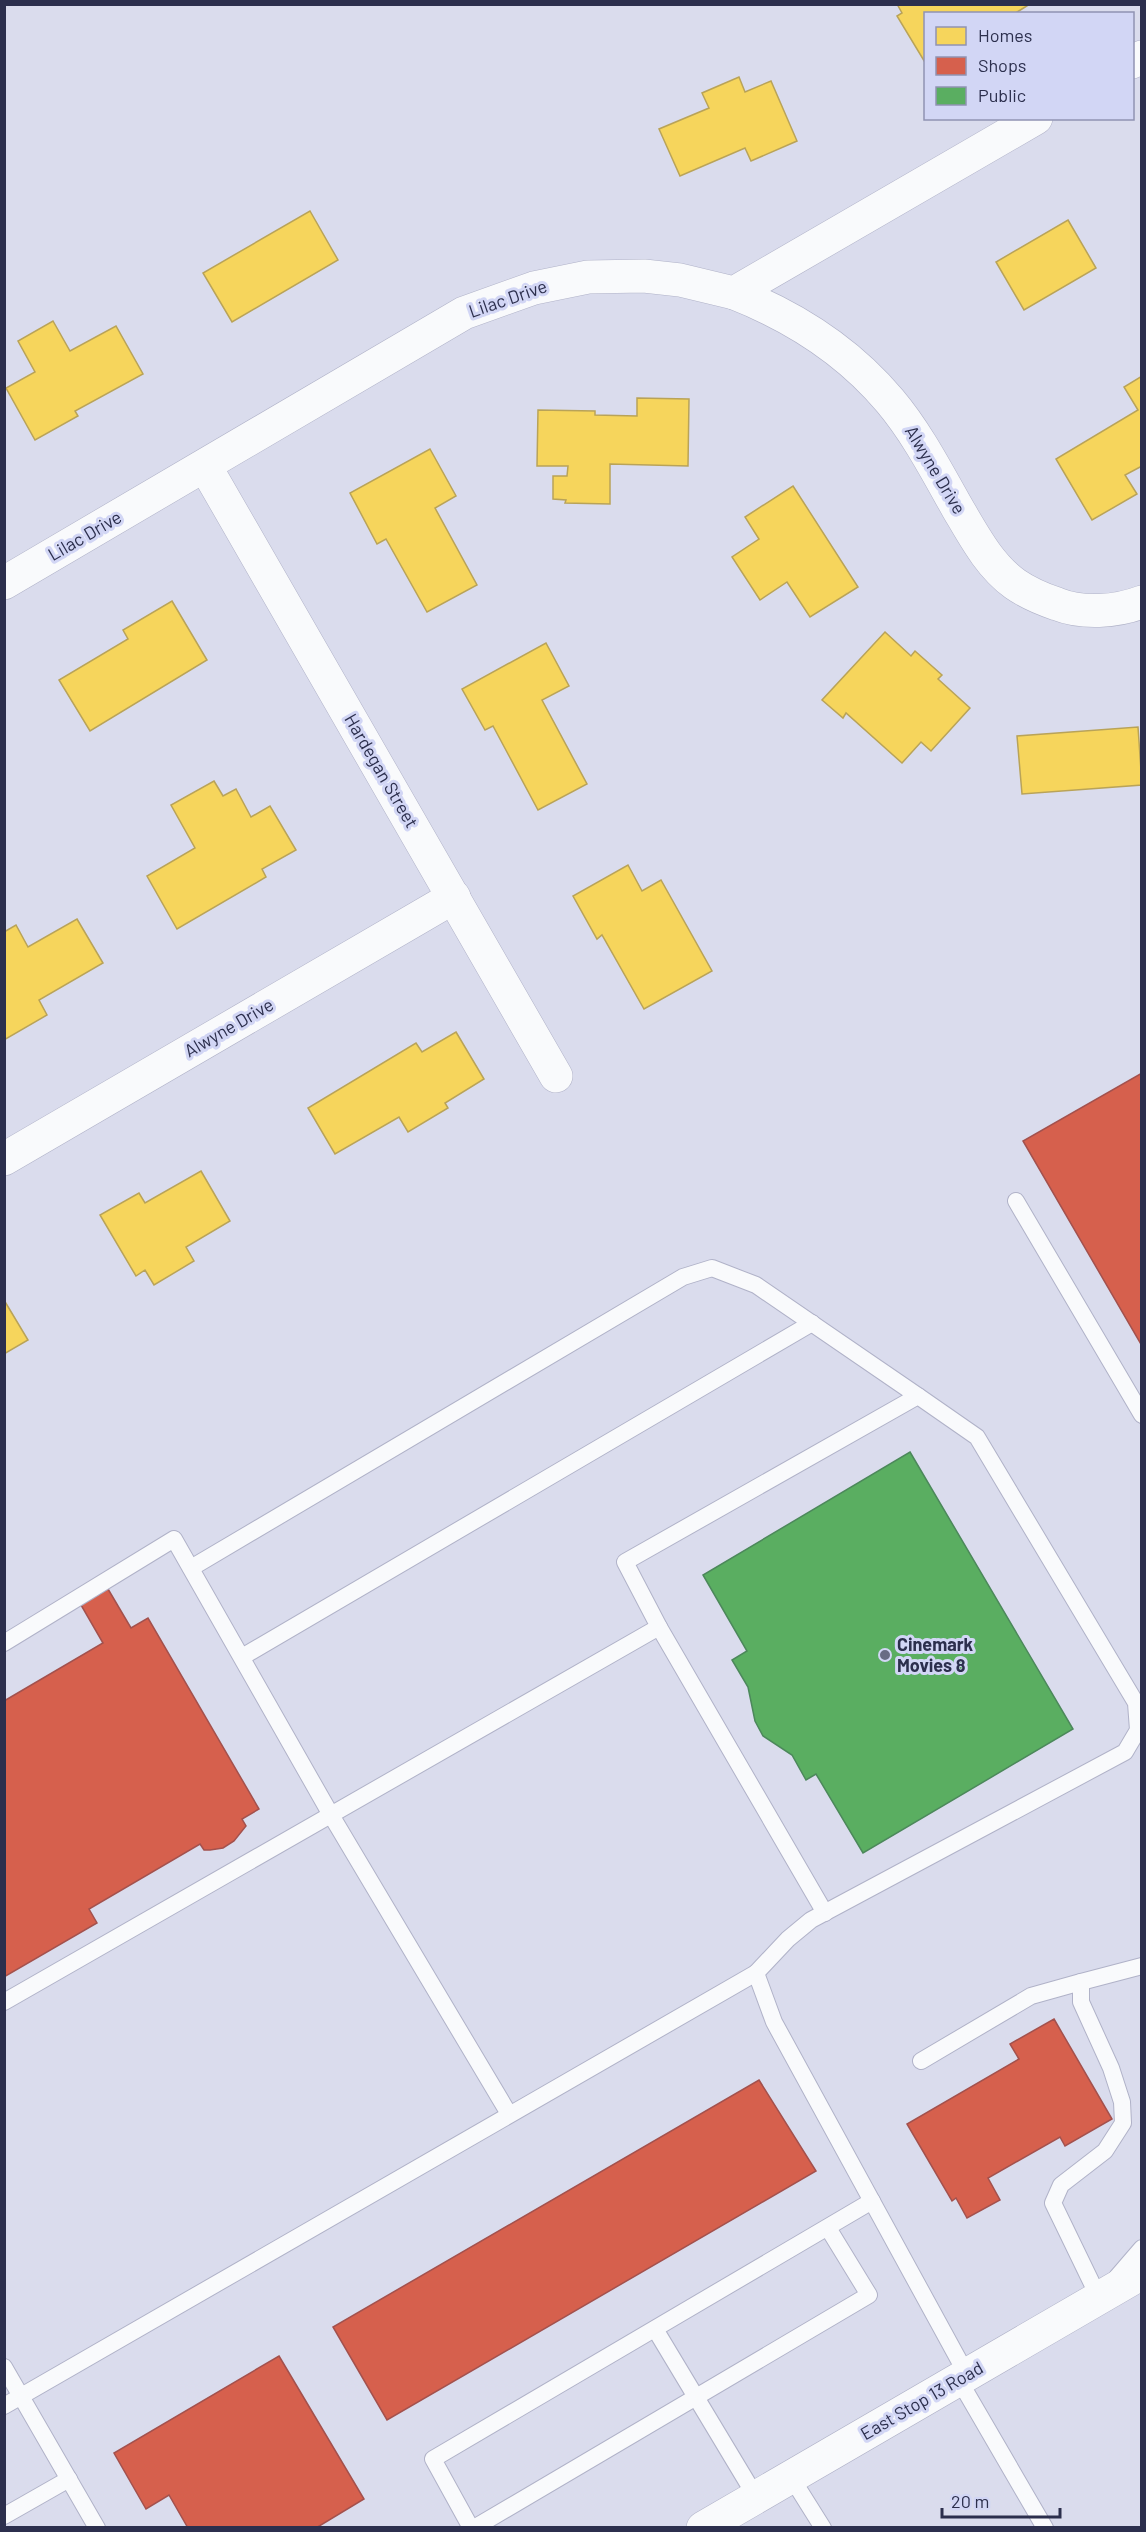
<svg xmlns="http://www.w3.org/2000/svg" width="1146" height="2532" viewBox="0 0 1146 2532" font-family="Barlow,sans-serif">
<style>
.homes{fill:#f6d55c;stroke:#b9a358;stroke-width:1.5}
.shops{fill:#d6604d;stroke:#a3514d;stroke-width:1.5}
.public{fill:#5aae61;stroke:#4c885b;stroke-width:1.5}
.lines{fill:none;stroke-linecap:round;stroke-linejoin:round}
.lane-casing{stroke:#b0b2c8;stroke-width:18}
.street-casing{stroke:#b0b2c8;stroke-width:34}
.lane{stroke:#f9fafc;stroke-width:16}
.street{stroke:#f9fafc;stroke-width:33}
.poi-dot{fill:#696c85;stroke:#d2d6f5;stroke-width:2}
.labels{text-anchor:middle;stroke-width:6;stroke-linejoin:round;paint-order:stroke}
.street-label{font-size:18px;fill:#2c2f4d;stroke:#d2d6f5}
.poi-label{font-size:18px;font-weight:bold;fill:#2c2f4d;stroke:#d2d6f5;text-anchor:start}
</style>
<rect width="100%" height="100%" fill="#dadced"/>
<!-- homes -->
<g class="homes">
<path d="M897 4H1030L1014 14H926V64L897 16 902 13Z"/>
<path d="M739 77 745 92 771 81 797 141 751 161 745 148 680 176 659 129 709 108 702 93Z"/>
<path d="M310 211 338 260 232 322 203 273Z"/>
<path d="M1068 220 1096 268 1024 310 996 262Z"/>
<path d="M53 321 70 351 116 326 143 374 75 411 78 416 35 440 6 388 35 372 18 341Z"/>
<path d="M1142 376V466L1125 475 1137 494 1092 520 1056 459 1138 410 1124 387Z"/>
<path d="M637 398 689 399 688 466 610 464V504L565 503 566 500 553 499V476H567L568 466H537L538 410 595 411V415L637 416Z"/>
<path d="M430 449 456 496 435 508 477 585 427 612 386 539 377 544 350 493Z"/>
<path d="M793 486 858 587 810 617 787 582 760 600 732 557 759 539 745 517Z"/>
<path d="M172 601 207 660 90 731 59 680 128 639 123 630Z"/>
<path d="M885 632 911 656 915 651 942 675 938 679 970 708 931 751 921 742 902 763 846 713 843 718 822 700Z"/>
<path d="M546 643 569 686 542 700 587 784 538 810 493 726 485 730 462 689Z"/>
<path d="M1138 727 1142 785 1022 794 1017 736Z"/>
<path d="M214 781 223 796 236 789 251 817 270 806 296 850 262 869 266 877 177 929 147 876 195 848 171 805Z"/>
<path d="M628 865 642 891 661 880 712 971 644 1009 602 935 597 939 573 896Z"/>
<path d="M77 919 103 963 39 1000 47 1015 4 1040V932L16 925 28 947Z"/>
<path d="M456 1032 484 1079 445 1103 448 1108 408 1132 399 1117 335 1154 308 1108 416 1043 422 1052Z"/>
<path d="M201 1171 230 1221 186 1247 194 1261 154 1285 145 1270 136 1276 100 1215 139 1193 145 1203Z"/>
<path d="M4 1300 28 1340 4 1354Z"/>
</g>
<!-- shops -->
<g class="shops">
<path d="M1142 1073V1346L1023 1141Z"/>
<path d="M108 1589 131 1628 148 1618 259 1809 242 1819 246 1826 234 1841 223 1848 210 1850H204L200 1844 89 1909 97 1923 4 1977V1701L103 1643 81 1605Z"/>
<path d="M1054 2019 1112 2119 1065 2146 1060 2137 988 2178 1000 2200 967 2218 956 2198 952 2201 907 2124 1019 2059 1010 2044Z"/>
<path d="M759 2080 816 2171 387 2420 333 2327Z"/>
<path d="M279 2356 364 2499 316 2528H188L169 2495 146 2509 114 2453Z"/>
</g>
<!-- public -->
<path class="public" d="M910 1452 1073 1729 863 1853 816 1774 806 1780 792 1755 763 1736 755 1721 748 1687 732 1660 747 1651 703 1575Z"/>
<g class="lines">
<!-- lane casing -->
<g class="lane-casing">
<g id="lane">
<path d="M1016 1201 1142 1415"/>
<path d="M191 1568 683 1277 712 1268 756 1285 918 1396"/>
<path d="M659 1627 825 1913"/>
<path d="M4 1643 174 1539 331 1815 509 2114"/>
<path d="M242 1657 812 1323"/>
<path d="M4 2002 659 1627 625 1562 918 1396 977 1437 1136 1703 1138 1730 1125 1752 811 1920 788 1939 756 1973 774 2022 967 2375"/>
<path d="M921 2061 1031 1996 1081 1982"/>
<path d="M1117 2277 1142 2248"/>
<path d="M1099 2298 1053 2203 1061 2185 1105 2151 1123 2123 1122 2102 1111 2068 1081 2002V1982L1142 1966"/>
<path d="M655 2329 756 2497"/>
<path d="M4 2367 97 2528"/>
<path d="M959 2380 1045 2528"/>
<path d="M4 2406 756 1973"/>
<path d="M791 2477 823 2528"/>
<path d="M4 2516 69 2479"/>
<path d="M471 2528 433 2459 872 2201"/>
<path d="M474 2528 869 2295 828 2228"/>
</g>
</g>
<!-- street casing -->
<g class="street-casing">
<g id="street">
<path d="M1132 62 1142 57"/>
<path d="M734 293C795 317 848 351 890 401 917 433 937 472 958 509 974 536 989 565 1015 584 1028 593 1042 599 1057 604 1082 614 1116 612 1142 602"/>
<path d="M205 466 556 1076"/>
<path d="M4 583 464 313 534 288 588 277 644 276 680 280 734 293 1036 118"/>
<path d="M4 1159 454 897"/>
<path d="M703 2528 1142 2273"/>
</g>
</g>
<!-- lane -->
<use href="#lane" class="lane"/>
<!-- street -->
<use href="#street" class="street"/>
</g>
<!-- markers -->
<circle class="poi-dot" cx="885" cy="1655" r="6"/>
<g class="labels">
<!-- street labels -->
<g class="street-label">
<text transform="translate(508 299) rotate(-19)" y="6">Lilac Drive</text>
<text transform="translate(935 470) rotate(59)" y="6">Alwyne Drive</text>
<text transform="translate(85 536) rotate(-30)" y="6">Lilac Drive</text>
<text transform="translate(381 771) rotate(60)" y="6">Hardegan Street</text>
<text transform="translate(229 1028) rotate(-30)" y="6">Alwyne Drive</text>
<text transform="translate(922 2401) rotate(-30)" y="6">East Stop 13 Road</text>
</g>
<!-- poi labels -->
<g class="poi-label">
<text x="897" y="1651">Cinemark<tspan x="897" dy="21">Movies 8</tspan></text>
</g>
</g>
<!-- border -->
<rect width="1146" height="2532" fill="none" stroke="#2c2f4d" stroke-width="12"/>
<!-- legend -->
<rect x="924" y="12" width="210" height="108" fill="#d2d6f5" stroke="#9093b2" stroke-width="1.5"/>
<rect x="936" y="27" width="30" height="18" fill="#f6d55c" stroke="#9093b2" stroke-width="1.5"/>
<text x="978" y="42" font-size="18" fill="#2c2f4d">Homes</text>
<rect x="936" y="57" width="30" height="18" fill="#d6604d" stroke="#9093b2" stroke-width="1.5"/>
<text x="978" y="72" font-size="18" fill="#2c2f4d">Shops</text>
<rect x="936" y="87" width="30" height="18" fill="#5aae61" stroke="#9093b2" stroke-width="1.5"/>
<text x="978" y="102" font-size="18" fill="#2c2f4d">Public</text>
<!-- scale -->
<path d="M942 2508v9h118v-9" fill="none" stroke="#2c2f4d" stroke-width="3"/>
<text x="951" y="2508" font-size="18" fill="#2c2f4d" stroke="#d2d6f5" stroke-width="4.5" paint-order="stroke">20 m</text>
</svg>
